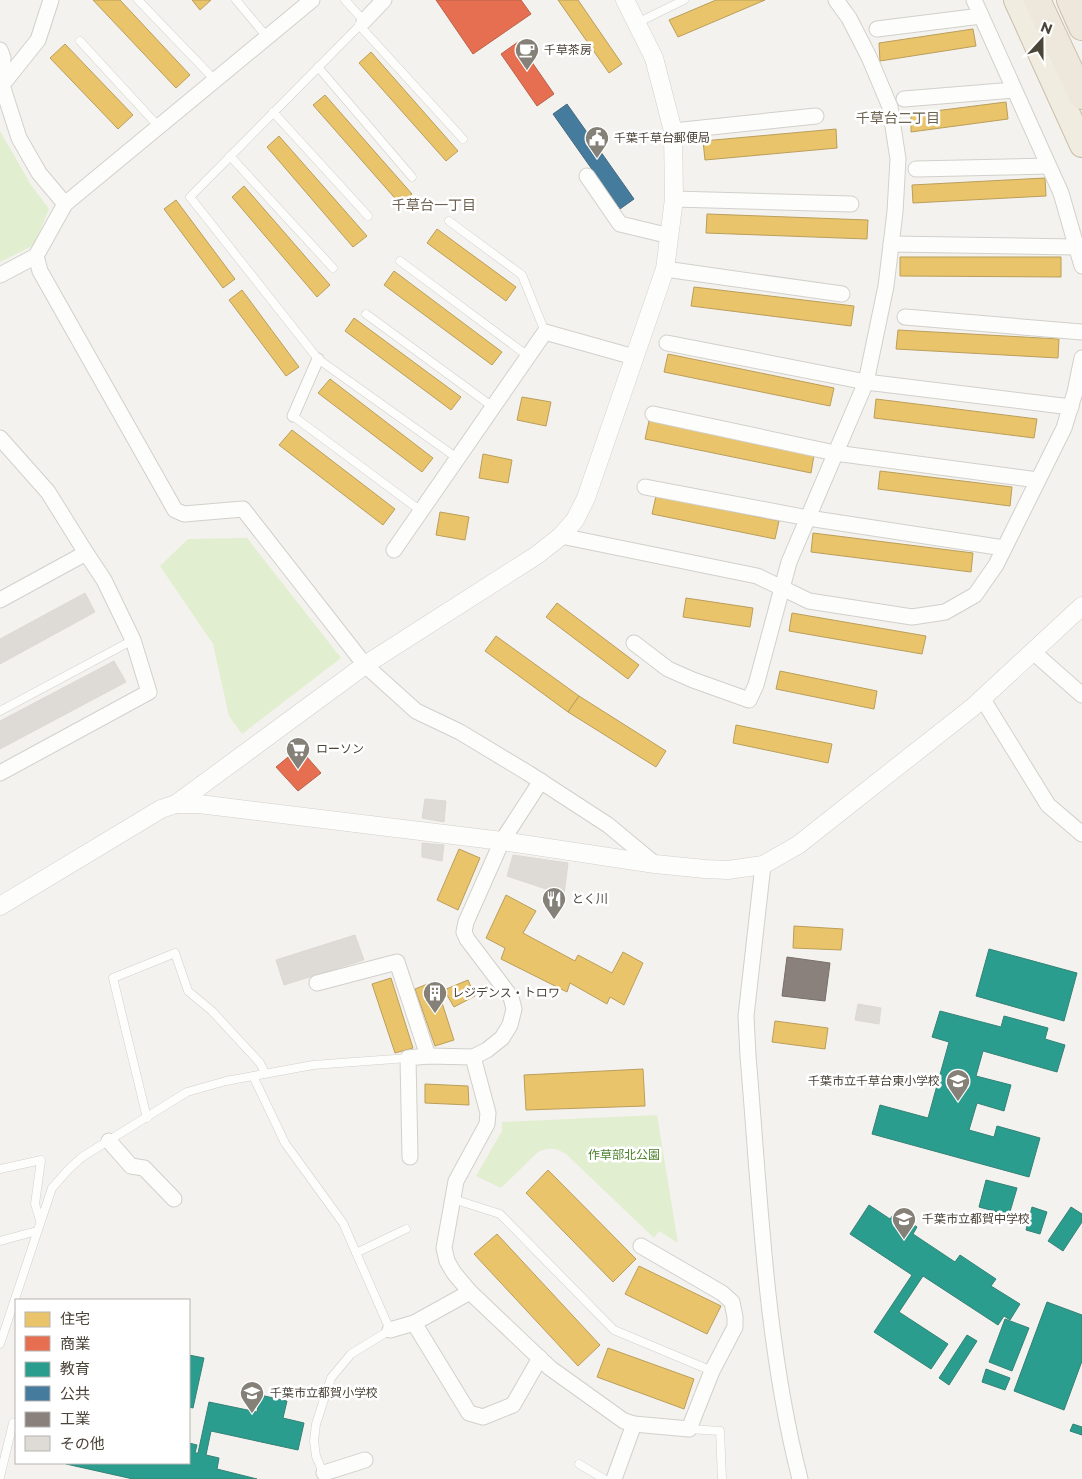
<svg xmlns="http://www.w3.org/2000/svg" width="1082" height="1479" viewBox="0 0 1082 1479" font-family="Montserrat,'Noto Sans JP',sans-serif">
<style>
.green{fill:#e1eecf}
.homes{fill:#e9c46a;stroke:#ba9e5b}
.shops{fill:#e76f51;stroke:#b8624a}
.schools{fill:#2a9d8f;stroke:#348275}
.public{fill:#457b9d;stroke:#476a7f}
.industry{fill:#8a817c;stroke:#776f68}
.building{fill:#dedbd6;stroke:#dcd9d4}
.lines{fill:none;stroke-linecap:round;stroke-linejoin:round}
.service-casing{stroke:#d2d0cb;stroke-width:9}
.pedestrian-casing{stroke:#d2d0cb;stroke-width:13}
.minor-casing{stroke:#d2d0cb;stroke-width:17}
.tertiary-casing{stroke:#d2d0cb;stroke-width:19}
.trunk-casing{stroke:#ccbfa9;stroke-width:26}
.motorway-casing{stroke:#ccbfa9;stroke-width:28}
.service{stroke:#fdfdfc;stroke-width:8}
.pedestrian{stroke:#fdfdfc;stroke-width:11}
.minor{stroke:#fdfdfc;stroke-width:15}
.tertiary{stroke:#fdfdfc;stroke-width:18}
.trunk{stroke:#f0ece0;stroke-width:24}
.motorway{stroke:#ede8db;stroke-width:26}
.labels{text-anchor:middle;stroke-width:5;stroke-linejoin:round;paint-order:stroke}
.poi-label{font-size:12px;fill:#4b4439;stroke:#fff;text-anchor:start}
.park-label{font-size:12px;fill:#4a7f2a;stroke:#fff}
.neighbourhood-label{font-size:14px;fill:#6e6250;stroke:#fff}
</style>
<rect width="100%" height="100%" fill="#f4f2ee"/>
<!-- green -->
<g class="green">
<path d="M0 131 31 185 49 209 34 245 0 262Z"/>
<path d="M247 538 341 658 242 734 229 716 213 644 160 566 188 539Z"/>
<path d="M657 1115 678 1243 659 1231 654 1238 566 1154C556 1148 549 1147 538 1152L501 1188 476 1176 502 1131V1122Z"/>
</g>
<!-- homes -->
<g class="homes">
<path d="M93 0H120L190 75 176 88Z"/>
<path d="M192 0H211L200 10Z"/>
<path d="M558 0H578L622 64 609 73Z"/>
<path d="M716 0H765L678 37 669 20Z"/>
<path d="M973 29 976 46 880 61 879 43Z"/>
<path d="M65 44 133 115 118 129 50 58Z"/>
<path d="M371 52 458 151 446 161 359 63Z"/>
<path d="M325 95 412 194 400 204 313 105Z"/>
<path d="M1006 102 1008 119 911 132V114Z"/>
<path d="M836 129 837 148 705 160 703 141Z"/>
<path d="M279 136 367 236 353 247 267 147Z"/>
<path d="M1045 178 1046 196 913 203 912 185Z"/>
<path d="M244 186 330 285 317 297 232 197Z"/>
<path d="M176 200 235 279 223 288 164 209Z"/>
<path d="M707 214 868 220 867 239 706 233Z"/>
<path d="M437 229 516 287 506 301 427 243Z"/>
<path d="M900 257H1061V277L900 276Z"/>
<path d="M394 271 502 352 492 365 384 285Z"/>
<path d="M694 287 854 306 851 326 691 306Z"/>
<path d="M242 290 299 367 286 376 229 300Z"/>
<path d="M354 318 461 397 451 410 345 331Z"/>
<path d="M898 330 1059 339 1058 358 896 349Z"/>
<path d="M668 354 834 388 830 406 664 372Z"/>
<path d="M330 379 433 458 422 472 318 393Z"/>
<path d="M522 397 551 402 546 426 517 420Z"/>
<path d="M876 399 1037 419 1034 438 874 418Z"/>
<path d="M649 421 814 455 811 473 645 439Z"/>
<path d="M292 430 395 509 383 525 279 445Z"/>
<path d="M483 454 512 460 508 483 479 478Z"/>
<path d="M880 471 1012 487 1010 506 878 489Z"/>
<path d="M656 496 779 521 775 539 652 514Z"/>
<path d="M440 512 469 517 465 540 436 535Z"/>
<path d="M813 533 973 553 971 572 811 552Z"/>
<path d="M686 598 753 608 750 627 683 617Z"/>
<path d="M557 603 639 665 628 679 546 617Z"/>
<path d="M792 613 926 636 922 654 789 631Z"/>
<path d="M496 636 579 696 568 712 485 651Z"/>
<path d="M780 671 877 691 874 709 776 689Z"/>
<path d="M579 696 666 751 656 767 568 712Z"/>
<path d="M736 725 832 744 828 763 733 743Z"/>
<path d="M459 849 480 858 458 910 437 900Z"/>
<path d="M506 895 536 911 523 933 575 961 578 955 612 973 623 952 643 963 624 1005 610 997 607 1004 570 983 567 992 501 959 505 948 486 938Z"/>
<path d="M794 926 843 929 841 950 793 948Z"/>
<path d="M391 978 413 1048 395 1053 372 984Z"/>
<path d="M468 980 475 996 454 1007 444 990Z"/>
<path d="M435 981 454 1040 435 1046 415 989Z"/>
<path d="M775 1021 828 1028 825 1049 772 1042Z"/>
<path d="M643 1069 645 1106 526 1110 524 1075Z"/>
<path d="M425 1084 468 1086 469 1105 425 1103Z"/>
<path d="M548 1170 636 1259 613 1282 526 1193Z"/>
<path d="M497 1234 600 1345 578 1366 474 1254Z"/>
<path d="M639 1266 721 1306 707 1334 625 1294Z"/>
<path d="M608 1348 694 1379 684 1409 597 1377Z"/>
</g>
<!-- shops -->
<g class="shops">
<path d="M436 0H521L531 14 473 54Z"/>
<path d="M518 42 554 94 537 106 501 54Z"/>
<path d="M299 748 321 773 298 791 276 767Z"/>
</g>
<!-- schools -->
<g class="schools">
<path d="M989 949 1077 973 1064 1021 976 996Z"/>
<path d="M940 1011 1001 1027 1004 1016 1048 1028 1045 1039 1065 1045 1057 1072 983 1051 976 1076 1011 1085 1004 1111 977 1103 969 1130 994 1137 997 1126 1040 1138 1029 1177 872 1134 880 1105 928 1118 949 1042 932 1037Z"/>
<path d="M986 1180 1017 1188 1009 1215 979 1207Z"/>
<path d="M869 1205 890 1219 895 1212 917 1227 913 1234 955 1262 960 1255 996 1279 991 1286 1020 1304 1010 1320 1004 1316 998 1325 923 1276 899 1312 948 1344 931 1369 874 1332 912 1275 850 1234Z"/>
<path d="M1032 1207 1047 1212 1040 1234 1026 1230Z"/>
<path d="M1071 1207 1082 1214V1222L1063 1251 1048 1241Z"/>
<path d="M1047 1302 1082 1315V1361L1064 1410 1014 1391Z"/>
<path d="M1005 1319 1029 1328 1012 1371 989 1362Z"/>
<path d="M967 1335 977 1341 949 1385 939 1378Z"/>
<path d="M189 1355 204 1358 193 1408 189 1407Z"/>
<path d="M986 1369 1010 1378 1005 1390 982 1382Z"/>
<path d="M260 1395 287 1401 283 1418 304 1423 298 1450 211 1431 206 1455 219 1458 217 1469 257 1479H133L66 1464V1463H189V1443L197 1445 195 1453H198L209 1402 257 1412Z"/>
<path d="M1073 1424 1082 1427V1435L1070 1431Z"/>
</g>
<!-- public -->
<path class="public" d="M567 104 634 199 620 209 553 114Z"/>
<!-- industry -->
<path class="industry" d="M787 957 830 963 825 1001 782 996Z"/>
<!-- building -->
<g class="building">
<path d="M85 593 95 612 0 664V639Z"/>
<path d="M114 661 126 682 0 749V721Z"/>
<path d="M425 799 446 801 444 822 422 818Z"/>
<path d="M422 843 444 845 442 861 422 857Z"/>
<path d="M513 855 568 863 564 895 507 876Z"/>
<path d="M355 935 364 960 284 985 276 960Z"/>
<path d="M858 1004 881 1008 879 1024 855 1020Z"/>
</g>
<g class="lines">
<!-- service casing -->
<g class="service-casing">
<g id="service">
<path d="M138 0 215 80"/>
<path d="M236 0 267 37"/>
<path d="M345 0 364 21 190 197 318 359 457 458"/>
<path d="M637 23 684 0"/>
<path d="M359 25 463 139"/>
<path d="M80 41 159 127"/>
<path d="M318 67 412 177"/>
<path d="M273 112 368 216"/>
<path d="M230 156 333 268"/>
<path d="M449 221 522 275 545 332"/>
<path d="M400 261 528 356"/>
<path d="M366 314 493 407"/>
<path d="M293 416 421 511"/>
<path d="M0 711 133 640"/>
<path d="M253 1076 285 1143 343 1223 390 1330 351 1354 331 1378 316 1424 314 1441 316 1456 324 1475"/>
<path d="M147 1118 113 978 175 953 188 991 212 1011 260 1063 265 1073"/>
<path d="M0 1169 41 1160 35 1204 40 1220"/>
<path d="M453 1199 500 1214 614 1330 712 1371"/>
<path d="M0 1241 37 1231"/>
<path d="M356 1253 406 1229"/>
<path d="M0 1344 52 1188 68 1170 82 1157 187 1092 226 1081 313 1065 408 1058"/>
<path d="M689 1429 720 1431 722 1479"/>
<path d="M579 1464 604 1479"/>
<path d="M0 1477 13 1423"/>
</g>
</g>
<!-- pedestrian casing -->
<g class="pedestrian-casing">
<path id="pedestrian" d="M293 416 318 359"/>
</g>
<!-- minor casing -->
<g class="minor-casing">
<g id="minor">
<path d="M974 0 1061 193 1082 266"/>
<path d="M364 21 384 0"/>
<path d="M877 29 981 16"/>
<path d="M0 50 3 58 2 85"/>
<path d="M0 84 2 85 19 138 39 173 65 204"/>
<path d="M2 85 38 40 51 0"/>
<path d="M904 99 1014 90"/>
<path d="M673 131 816 116"/>
<path d="M916 169 1048 166"/>
<path d="M587 176 620 224 670 236"/>
<path d="M674 199 851 204"/>
<path d="M891 244 1076 247"/>
<path d="M36 256 40 271 175 510 184 514 243 509 365 665 416 711 460 732 528 773 608 825 655 864"/>
<path d="M665 269 842 294"/>
<path d="M0 275 36 256 65 204 312 0"/>
<path d="M905 317 1082 332"/>
<path d="M667 343 866 382 1071 407"/>
<path d="M653 414 835 453 1038 480"/>
<path d="M0 438 48 492 86 553 0 600"/>
<path d="M645 487 808 518 1004 548"/>
<path d="M561 536 757 576 809 601 912 617 945 612 975 595 996 565 1064 428 1075 392 1082 358"/>
<path d="M394 550 545 332 634 357"/>
<path d="M634 643 668 669 693 680 749 700 756 685 789 562 866 382 886 286 895 212 898 159 890 107 869 57 849 18 836 0"/>
<path d="M1032 651 1082 695"/>
<path d="M982 698 1048 805 1082 834"/>
<path d="M0 773 149 692 133 640 104 580 86 553"/>
<path d="M763 865 746 1016 748 1056C760 1196 765 1343 800 1479"/>
<path d="M317 983 397 962 428 1056"/>
<path d="M473 1057 488 1113 487 1124 456 1181 444 1248 447 1261 454 1273 470 1292 550 1368 624 1421 634 1424 689 1429 712 1371 735 1327V1317L732 1302 722 1293 641 1246"/>
<path d="M109 1141 131 1166 144 1168 174 1199"/>
<path d="M410 1157 408 1058 428 1056 473 1057 487 1050 502 1038 510 1025 514 1009 511 997 467 939 464 932 466 922 502 841 541 781"/>
<path d="M414 1323 469 1413 483 1417 513 1405 540 1358"/>
<path d="M390 1330 414 1323 470 1292"/>
<path d="M324 1473 365 1460"/>
<path d="M614 1479 634 1424"/>
</g>
</g>
<!-- tertiary casing -->
<g class="tertiary-casing">
<g id="tertiary">
<path d="M176 804H199L502 841 655 864 705 869 728 870 763 865 798 845 973 707 1082 606"/>
<path d="M0 906 161 809 176 804 365 665 537 555 561 536 575 520 586 498 665 269 674 199 673 131 654 58 625 0"/>
</g>
</g>
<!-- trunk casing -->
<g class="trunk-casing">
<path id="trunk" d="M1016 0 1082 145"/>
</g>
<!-- motorway casing -->
<g class="motorway-casing">
<g id="motorway">
<path d="M1037 0 1082 96"/>
<path d="M1070 0 1082 27"/>
</g>
</g>
<!-- service -->
<use href="#service" class="service"/>
<!-- pedestrian -->
<use href="#pedestrian" class="pedestrian"/>
<!-- minor -->
<use href="#minor" class="minor"/>
<!-- tertiary -->
<use href="#tertiary" class="tertiary"/>
<!-- trunk -->
<use href="#trunk" class="trunk"/>
<!-- motorway -->
<use href="#motorway" class="motorway"/>
</g>
<!-- icons -->
<defs>
<g id="cafe-pin" transform="scale(1.25)"><path d="M0 17L-7.5 6A9.5 9.5 0 1 1 7.5 6Z" fill="#868178" stroke="#fff"/><path d="M-5.5-4.5H6V0H3Q3 3.5 0 3.5H-2.5Q-5.5 3.5-5.5 0ZM3-3.2v2h1.7v-2ZM-6 4.5H4V6H-6Z" fill="#fff"/></g>
<g id="civic-pin" transform="scale(1.25)"><path d="M0 17L-7.5 6A9.5 9.5 0 1 1 7.5 6Z" fill="#868178" stroke="#fff"/><path d="M-.6-6.5H3V-4.5H.6V-3L4-1V1h2V6H-6V1h2V-1L-.6-3ZM-1.2 2.5V6h2.4V2.5Z" fill="#fff"/></g>
<g id="supermarket-pin" transform="scale(1.25)"><path d="M0 17L-7.5 6A9.5 9.5 0 1 1 7.5 6Z" fill="#868178" stroke="#fff"/><path d="M-6-5.5h2.5l.6 2H6L4.5 2H-2.5L-4.4-4H-6ZM-1.5 3.2a1.3 1.3 0 1 0 .1 0ZM3 3.2a1.3 1.3 0 1 0 .1 0Z" fill="#fff"/></g>
<g id="restaurant-pin" transform="scale(1.25)"><path d="M0 17L-7.5 6A9.5 9.5 0 1 1 7.5 6Z" fill="#868178" stroke="#fff"/><path d="M-5-6h1v4h1v-4h1v4h1v-4h1v5L-1.5 .5V6h-2V.5L-5-1ZM5-6V6H3V1.5H1.5Q1.5-4 5-6Z" fill="#fff"/></g>
<g id="building-pin" transform="scale(1.25)"><path d="M0 17L-7.5 6A9.5 9.5 0 1 1 7.5 6Z" fill="#868178" stroke="#fff"/><path d="M-4-6H4V6H1V3H-1V6H-4ZM-2.5-4.3h1.7v1.8h-1.7ZM.8-4.3h1.7v1.8H.8ZM-2.5-1h1.7V.8h-1.7ZM.8-1h1.7V.8H.8Z" fill="#fff"/></g>
<g id="school-pin" transform="scale(1.25)"><path d="M0 17L-7.5 6A9.5 9.5 0 1 1 7.5 6Z" fill="#868178" stroke="#fff"/><path d="M0-5L7-2L0 1L-7-2ZM-4 1L0 2.5L4 1V4Q0 6-4 4Z" fill="#fff"/></g>
</defs>
<g fill-rule="evenodd">
<use href="#cafe-pin" x="527" y="50"/>
<use href="#civic-pin" x="597" y="138"/>
<use href="#supermarket-pin" x="298" y="749"/>
<use href="#restaurant-pin" x="554" y="899"/>
<use href="#building-pin" x="435" y="993"/>
<use href="#school-pin" x="958" y="1081"/>
<use href="#school-pin" x="904" y="1219"/>
<use href="#school-pin" x="252" y="1393"/>
</g>
<g class="labels">
<!-- poi labels -->
<g class="poi-label">
<text x="544" y="54">千草茶房</text>
<text x="614" y="142">千葉千草台郵便局</text>
<text x="316" y="753">ローソン</text>
<text x="572" y="903">とく川</text>
<text x="452" y="997">レジデンス・トロワ</text>
<text x="940" y="1085" text-anchor="end">千葉市立千草台東小学校</text>
<text x="922" y="1223">千葉市立都賀中学校</text>
<text x="270" y="1397">千葉市立都賀小学校</text>
</g>
<!-- park labels -->
<g class="park-label">
<text x="624" y="1159">作草部北公園</text>
</g>
<!-- neighbourhood labels -->
<g class="neighbourhood-label">
<text x="898" y="123">千草台二丁目</text>
<text x="434" y="210">千草台一丁目</text>
</g>
</g>
<!-- legend -->
<rect x="15" y="1299" width="175" height="165" fill="#ffffff" stroke="#b7b4b0"/>
<rect x="25" y="1312" width="25" height="15" fill="#e9c46a" stroke="#b7b4b0"/>
<text x="60" y="1324" font-size="15" fill="#4b4439">住宅</text>
<rect x="25" y="1336" width="25" height="15" fill="#e76f51" stroke="#b7b4b0"/>
<text x="60" y="1349" font-size="15" fill="#4b4439">商業</text>
<rect x="25" y="1362" width="25" height="15" fill="#2a9d8f" stroke="#b7b4b0"/>
<text x="60" y="1374" font-size="15" fill="#4b4439">教育</text>
<rect x="25" y="1386" width="25" height="15" fill="#457b9d" stroke="#b7b4b0"/>
<text x="60" y="1399" font-size="15" fill="#4b4439">公共</text>
<rect x="25" y="1412" width="25" height="15" fill="#8a817c" stroke="#b7b4b0"/>
<text x="60" y="1424" font-size="15" fill="#4b4439">工業</text>
<rect x="25" y="1436" width="25" height="15" fill="#dedbd6" stroke="#b7b4b0"/>
<text x="60" y="1449" font-size="15" fill="#4b4439">その他</text>
<!-- north arrow -->
<g transform="translate(1042 40) rotate(21)" stroke="#ffffff" stroke-width="4" paint-order="stroke">
<path d="M0-4L9 19L0 12L-9 19Z" fill="#4b4439"/>
<text y="-8" font-size="14" font-weight="bold" text-anchor="middle" fill="#4b4439">N</text>
</g>
</svg>
